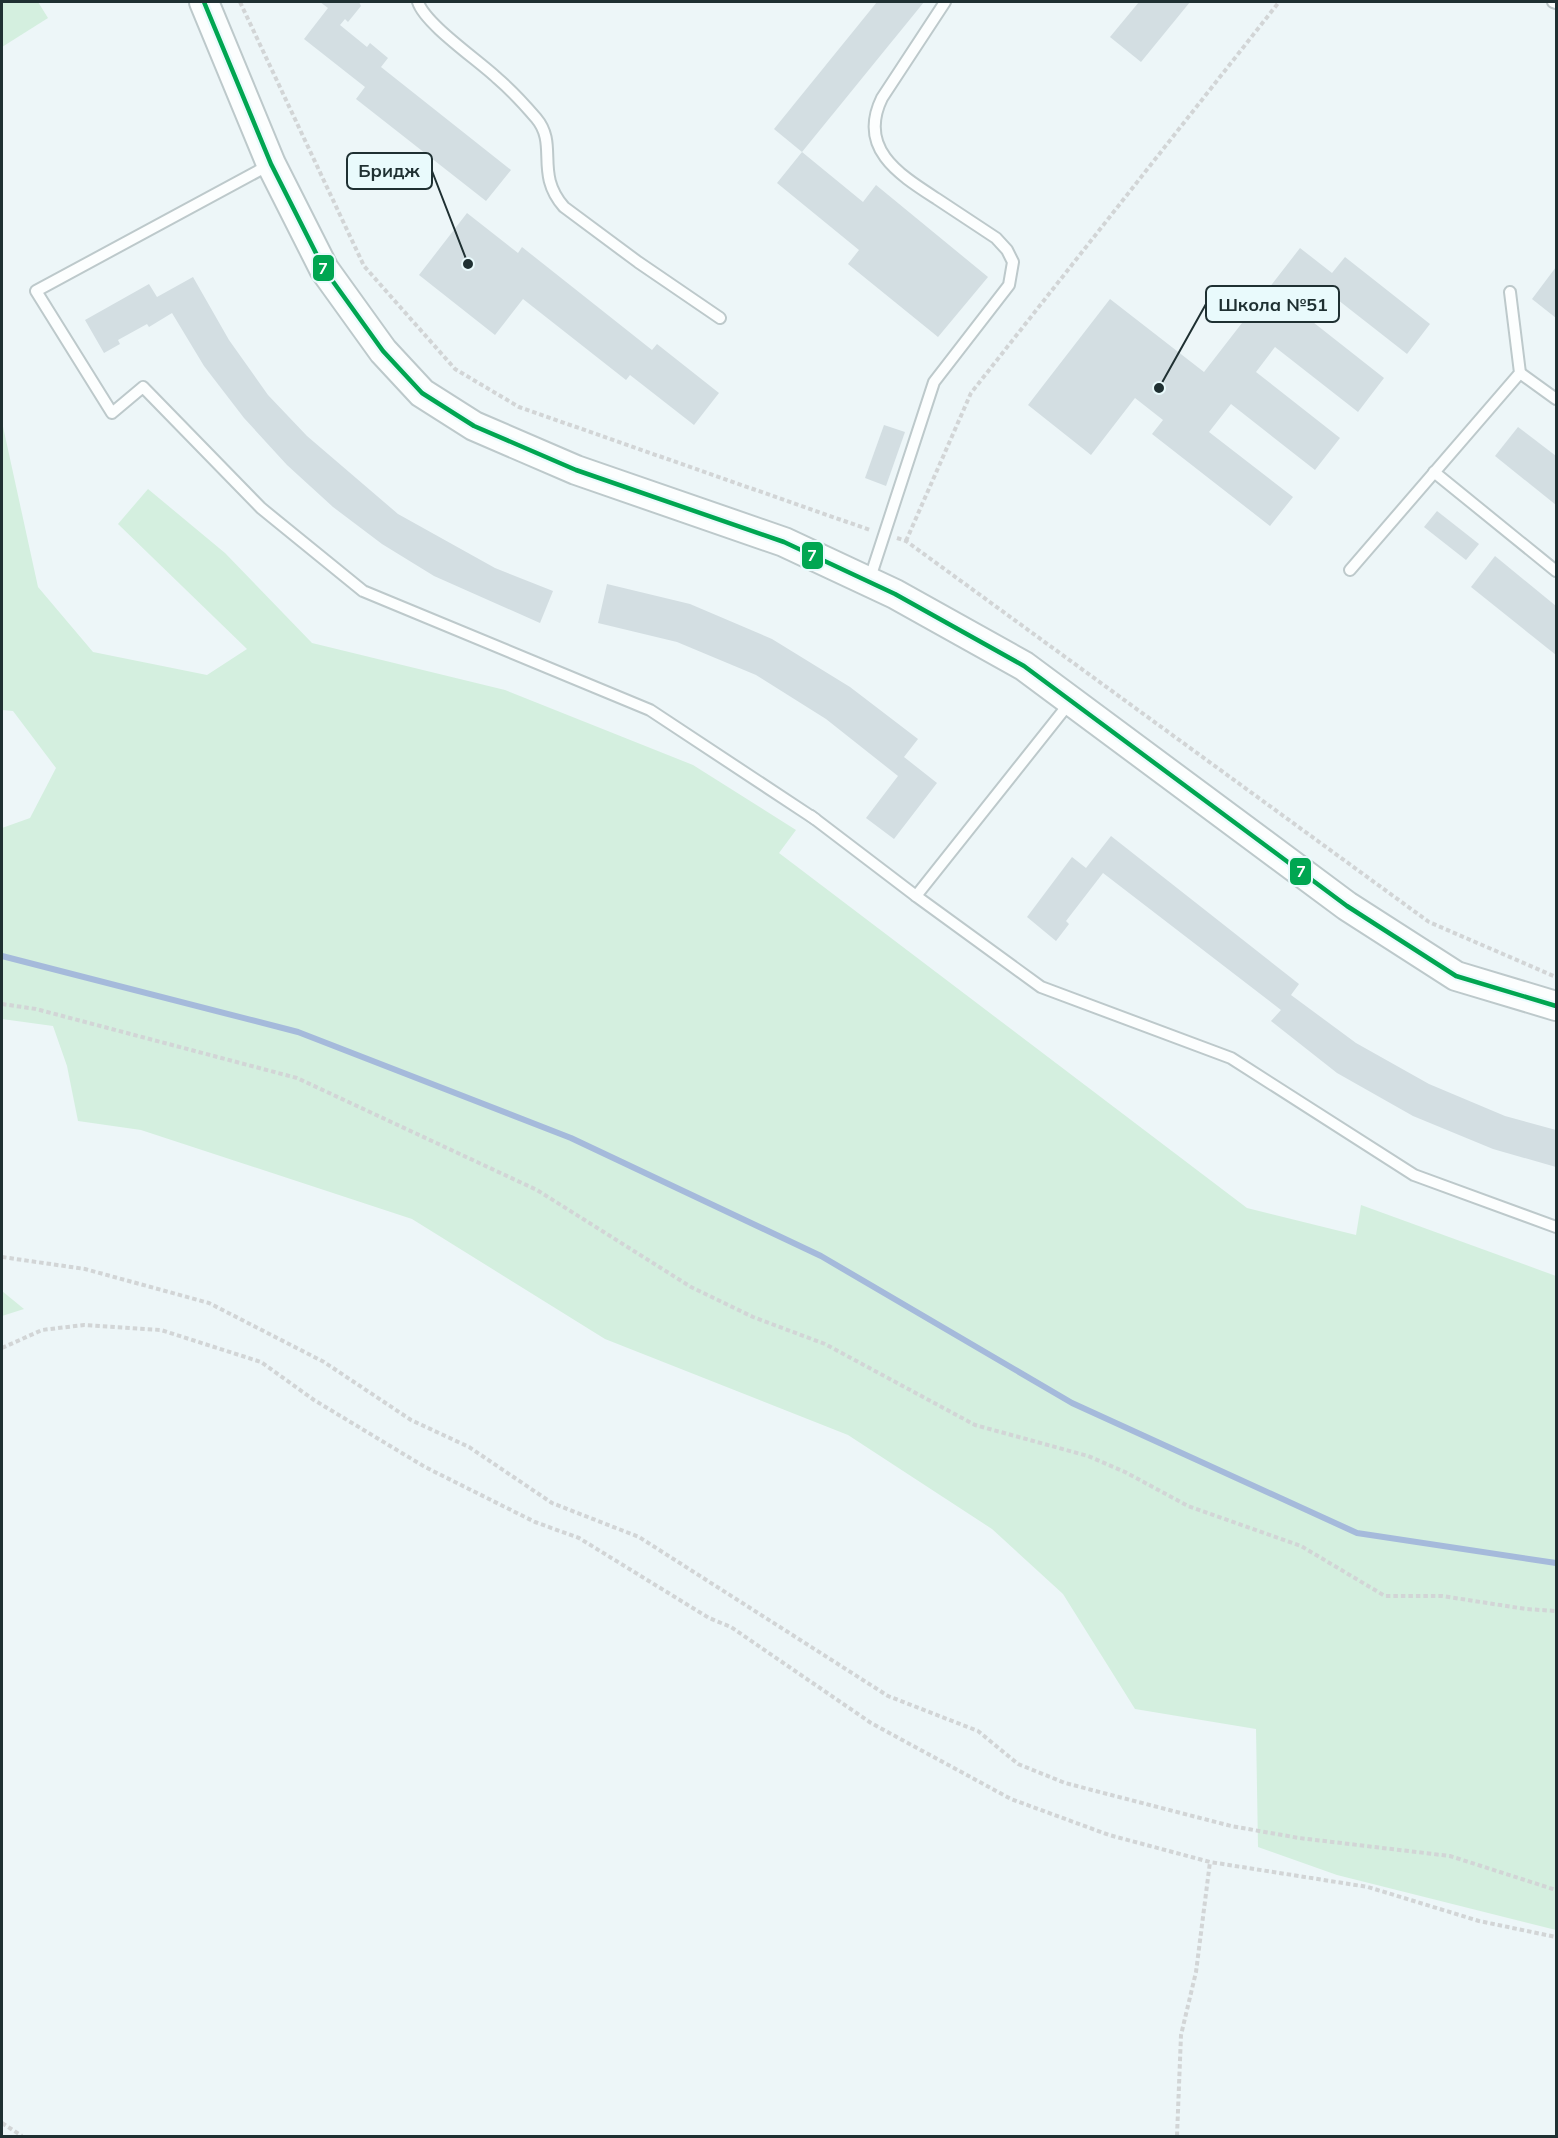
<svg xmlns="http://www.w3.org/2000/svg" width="1558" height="2138" viewBox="0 0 1558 2138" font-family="Mulish,sans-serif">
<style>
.green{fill:#d4efdf}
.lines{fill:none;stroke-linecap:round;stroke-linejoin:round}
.stream{stroke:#a5badb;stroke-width:6}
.building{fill:#d3dee2}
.lane-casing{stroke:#bdc9cb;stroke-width:14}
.secondary-casing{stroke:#bdc9cb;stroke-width:32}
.path{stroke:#d2d5d6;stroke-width:4;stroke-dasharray:4.5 3;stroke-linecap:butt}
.lane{stroke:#fcfefe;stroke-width:10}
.secondary{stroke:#fcfefe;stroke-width:28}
.bus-1-casing{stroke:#e9fafc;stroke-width:9}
.bus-1{stroke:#00a651;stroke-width:4.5}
.leader{fill:none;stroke:#1f3032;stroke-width:2}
.callout-dot{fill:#1f3032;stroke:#e9fafc;stroke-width:2}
.callout{fill:#e9fafc;stroke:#1f3032;stroke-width:2}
.callout-label{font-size:18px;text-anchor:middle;font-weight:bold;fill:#1f3032}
.line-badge{stroke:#e9fafc;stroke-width:2}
.badge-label{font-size:16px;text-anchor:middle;font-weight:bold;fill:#fff}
</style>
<rect width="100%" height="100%" fill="#edf6f8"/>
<!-- green -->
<g class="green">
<path d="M2 2H38L48 18 2 47Z"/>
<path d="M2 422 38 587 93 652 207 675 247 649 118 524 148 489 225 553 312 643 505 690 693 765 796 830 779 853 1247 1208 1356 1235 1361 1205 1556 1276V1930L1337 1875 1258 1847 1256 1729 1135 1709 1063 1594 992 1529 848 1435 605 1339 412 1219 141 1130 78 1121 67 1066 53 1026 2 1019V828L30 818 56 768 13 711 2 710Z"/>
<path d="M2 1291 24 1309 2 1316Z"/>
</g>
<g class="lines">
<!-- stream -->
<path class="stream" d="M2 956 298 1032 571 1138 821 1256 1072 1403 1357 1533 1556 1563"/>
</g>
<!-- building -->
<g class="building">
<path d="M320 2H359L361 6 348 22 345 19 340 25 367 47 370 43 388 58 381 67 511 170 486 201 356 99 365 87 304 39 328 8Z"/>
<path d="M877 2H924L802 152 774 129Z"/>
<path d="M1139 2H1190L1141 62 1110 37Z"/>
<path d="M802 152 863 202 876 185 988 277 938 337 848 264 859 250 777 183Z"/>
<path d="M467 213 518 253 522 247 652 350 657 344 719 393 694 425 630 375 626 380 523 299 495 335 419 275Z"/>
<path d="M1300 248 1332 273 1345 257 1430 324 1407 354 1324 289 1304 315 1384 378 1358 412 1275 347 1256 372 1340 438 1315 470 1231 404 1209 432 1293 497 1270 526 1152 434 1163 420 1135 398 1091 455 1028 405 1110 299 1204 372Z"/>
<path d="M1556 267V318L1532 299Z"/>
<path d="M193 277 229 340 268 395 307 436 398 514 495 568 553 591 540 623 434 576 382 544 333 507 287 465 244 418 204 366 172 313 149 327 147 324 118 340 120 344 104 353 85 320 149 284 157 297Z"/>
<path d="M884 425 905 432 886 486 865 478Z"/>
<path d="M1518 427 1556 456V505L1495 456Z"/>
<path d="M1437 511 1479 544 1466 560 1424 527Z"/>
<path d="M1495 556 1556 606V655L1471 587Z"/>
<path d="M607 584 690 604 772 639 850 687 918 739 904 757 937 783 894 839 866 818 898 776 826 719 756 675 677 642 598 623Z"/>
<path d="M1111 836 1299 984 1291 995 1356 1043 1429 1084 1505 1116 1556 1130V1167L1493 1149 1413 1116 1337 1073 1271 1021 1281 1010 1103 873 1066 921 1069 924 1056 941 1027 917 1072 857 1086 868Z"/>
</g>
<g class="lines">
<!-- lane casing -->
<g class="lane-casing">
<g id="lane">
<path d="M418 2C425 24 478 60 497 78 511 90 524 104 536 118 559 145 534 173 564 207L638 262 720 318"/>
<path d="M1553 2 1556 3"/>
<path d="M271 164 36 291 112 413 143 387 261 508 363 591 650 710 815 819"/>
<path d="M1520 373 1556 399"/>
<path d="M1434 472 1556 571"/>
<path d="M1350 570 1520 373 1510 292"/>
<path d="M869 581 934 382 1009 285 1013 262 1007 250 996 238C976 225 957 212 937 199 900 175 857 149 882 98L945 2"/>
<path d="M811 816 916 896 1071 701"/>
<path d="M916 896 1041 987 1231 1058 1414 1175 1556 1227"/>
</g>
</g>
<!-- secondary casing -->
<g class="secondary-casing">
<path id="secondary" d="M204 2 271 164 324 269 383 351 422 393 474 426 576 470 784 542 895 594 1024 666 1347 906 1456 976 1556 1006"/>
</g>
<!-- path -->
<g class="path">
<path d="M240 2 364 266 455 369 519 407 870 530"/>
<path d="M897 538 906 541 1429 922 1556 977"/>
<path d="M906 541 971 393 1279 2"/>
<path d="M2 1004 36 1009 297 1078 537 1190 691 1287 753 1317 825 1344 975 1425 1088 1456 1125 1472 1188 1506 1301 1546 1385 1596H1442L1526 1609 1556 1611"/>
<path d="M2 1257 85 1269 209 1303 324 1362 411 1420 469 1447 552 1503 639 1537 888 1696 978 1731 1018 1764 1065 1783 1231 1826 1299 1838 1450 1856 1556 1890"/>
<path d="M2 1348 42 1330 84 1325 161 1330 261 1362 314 1400 425 1467 535 1522 579 1538 709 1618 731 1627 871 1723 1011 1799 1109 1835 1210 1862 1368 1887 1479 1921 1556 1937"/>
<path d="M2 2123 22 2136"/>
<path d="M1177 2136 1181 2035 1196 1972 1210 1862"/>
</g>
<!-- lane -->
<use href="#lane" class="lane"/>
<!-- secondary -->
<use href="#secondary" class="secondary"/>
<!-- bus-1 casing -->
<g class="bus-1-casing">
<path id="bus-1" d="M204 2 271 164 324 269 383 351 422 393 474 426 576 470 784 542 895 594 1024 666 1347 906 1456 976 1556 1006"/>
</g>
<!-- bus-1 -->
<use href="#bus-1" class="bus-1"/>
</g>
<!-- callouts -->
<path class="leader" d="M468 264L432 171M1159 388L1206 304"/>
<g class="callout-dot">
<circle cx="468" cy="264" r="6"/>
<circle cx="1159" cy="388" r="6"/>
</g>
<g class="callout">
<rect x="347" y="153" width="85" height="36" rx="6"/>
<rect x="1206" y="286" width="133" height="36" rx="6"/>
</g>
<g class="callout-label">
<text x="389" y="177">Бридж</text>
<text x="1273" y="311">Школа №51</text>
</g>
<g class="line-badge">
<rect x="312" y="254" width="23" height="28" rx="6" fill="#00a651"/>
<rect x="801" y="541" width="23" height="29" rx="6" fill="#00a651"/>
<rect x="1289" y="857" width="23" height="29" rx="6" fill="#00a651"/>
</g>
<g class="badge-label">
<text x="323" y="274">7</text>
<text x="812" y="561">7</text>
<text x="1301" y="877">7</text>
</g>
<!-- border -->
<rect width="1558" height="2138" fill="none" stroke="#1f3032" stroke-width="6"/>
</svg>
